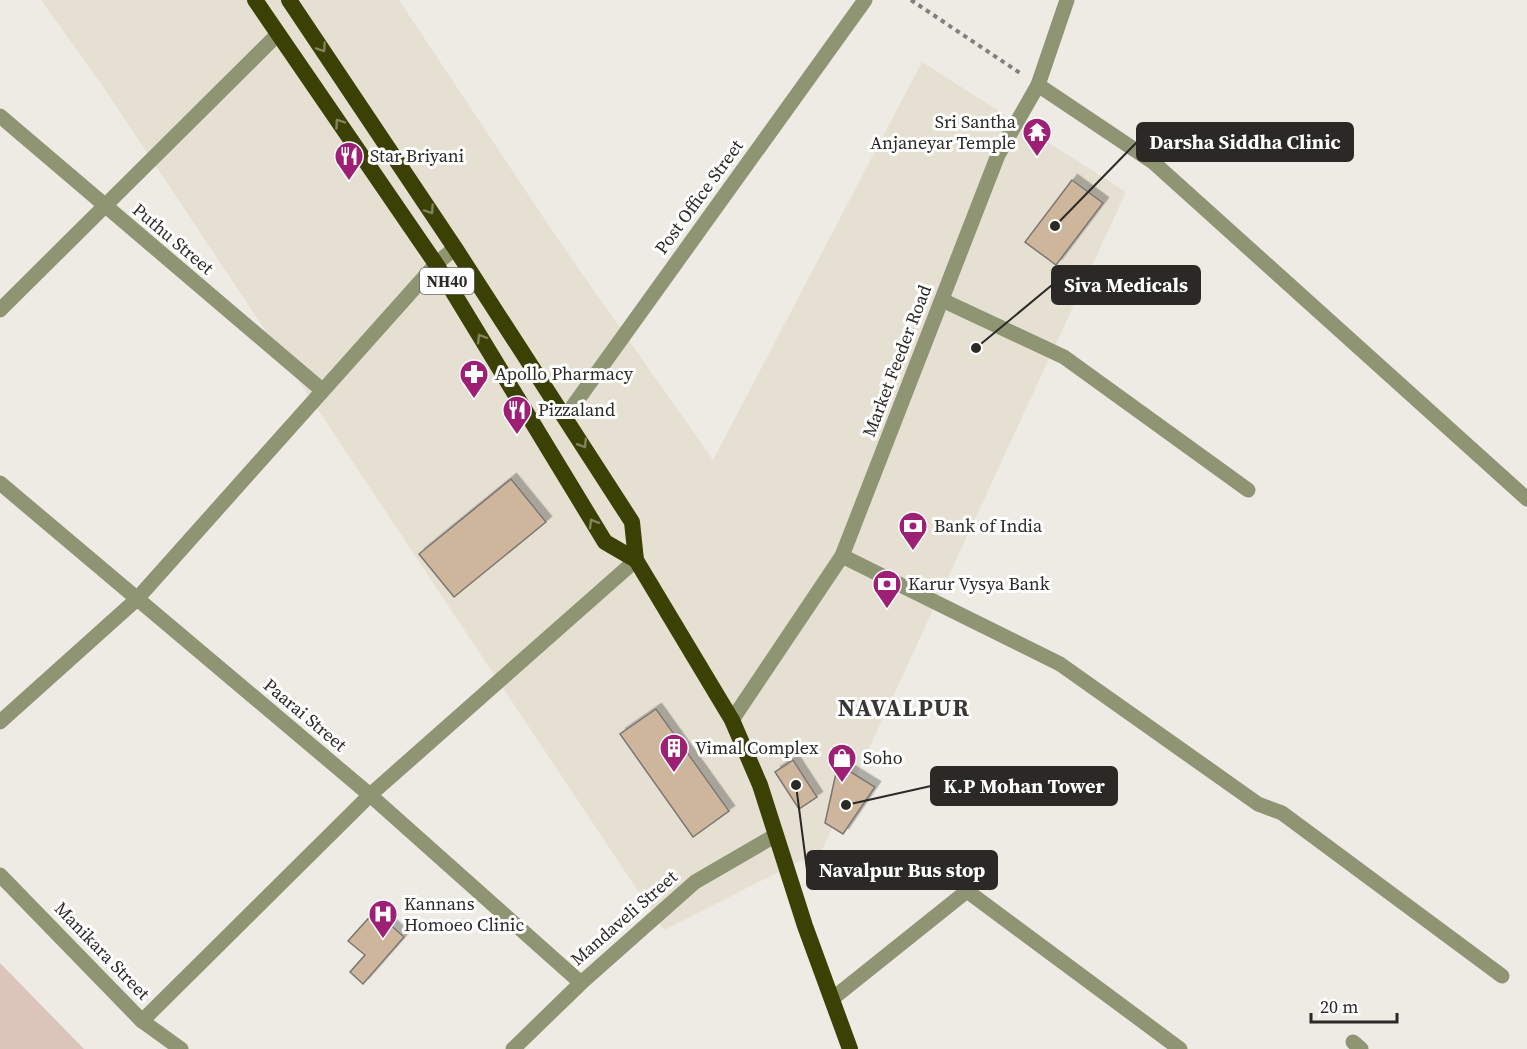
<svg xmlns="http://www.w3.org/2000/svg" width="1527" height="1049" viewBox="0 0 1527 1049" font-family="'Source Serif 4',serif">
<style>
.built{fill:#e5e0d2}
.green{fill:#dbc5ba}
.building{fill:#cdb69c;stroke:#7b7671;stroke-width:1.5;filter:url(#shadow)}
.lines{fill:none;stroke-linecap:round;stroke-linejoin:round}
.path{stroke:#82807c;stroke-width:4;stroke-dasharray:4.5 4.5;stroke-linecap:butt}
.minor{stroke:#8f9473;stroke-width:15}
.trunk{stroke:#3b4004;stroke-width:16}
.oneway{stroke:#80835c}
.labels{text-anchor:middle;stroke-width:6;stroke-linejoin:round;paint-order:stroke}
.shield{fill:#fff;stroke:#6a6967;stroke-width:1.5}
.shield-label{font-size:16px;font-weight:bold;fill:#2a2926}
.poi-label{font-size:18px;fill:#2a2926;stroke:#fff;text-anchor:start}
.street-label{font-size:18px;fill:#2a2926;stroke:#fff}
.district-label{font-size:24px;font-weight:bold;letter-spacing:1.5px;fill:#383731;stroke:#fff}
.leader{fill:none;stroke:#2a2926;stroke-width:2}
.callout-dot{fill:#2a2926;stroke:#fff;stroke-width:2}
.callout{fill:#2a2926;stroke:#2a2926;stroke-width:2}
.callout-label{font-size:20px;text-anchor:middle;font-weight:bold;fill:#fff}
</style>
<defs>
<filter id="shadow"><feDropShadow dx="5.5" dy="-5.5" stdDeviation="0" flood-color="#0004"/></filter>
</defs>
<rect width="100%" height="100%" fill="#edebe4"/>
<!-- built -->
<path class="built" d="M41 0H399L555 235 713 460 922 62 1126 192 822 850 664 930 104 88Z"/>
<!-- green -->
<path class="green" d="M0 963 84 1049H0Z"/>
<!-- building -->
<g class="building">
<path d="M1072 180 1103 203 1056 265 1025 242Z"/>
<path d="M511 479 546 522 454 597 419 554Z"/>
<path d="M656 709 729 811 693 837 620 734Z"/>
<path d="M793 760 817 797 799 809 775 772Z"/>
<path d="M838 764 875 787 843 834 825 823Z"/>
<path d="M375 911 404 937 363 984 350 972 365 955 348 941Z"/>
</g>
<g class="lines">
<!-- path -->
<path class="path" d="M911 0 1020 73"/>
<!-- minor -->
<g class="minor">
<path d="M1038 85 1153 162 1527 499"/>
<path d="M0 116 322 390"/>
<path d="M942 300 1064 357 1248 490"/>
<path d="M0 310 278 34"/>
<path d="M566 416 865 0"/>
<path d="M0 483 370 795 581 983"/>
<path d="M842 556 1060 664 1258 804 1282 813 1502 976"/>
<path d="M732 720 842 556 998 155 1038 85 1067 0"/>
<path d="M0 722 136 600 436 264 455 248"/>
<path d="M0 875 142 1021 181 1049"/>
<path d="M832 999 967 891 1180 1049"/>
<path d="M142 1021 370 795 636 560"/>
<path d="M1353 1042 1361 1049"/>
<path d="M513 1049 581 983 695 882 776 835"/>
</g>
<!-- trunk -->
<g class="trunk">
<path d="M255 0 436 264 605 542 636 560"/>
<path d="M289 0 455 248 632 522 636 560 732 720 760 785 805 926 850 1049"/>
</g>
</g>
<!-- one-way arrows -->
<defs><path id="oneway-chevron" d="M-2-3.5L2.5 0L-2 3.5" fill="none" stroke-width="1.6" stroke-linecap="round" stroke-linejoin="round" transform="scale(1.5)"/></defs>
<g class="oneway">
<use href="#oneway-chevron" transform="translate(322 48) rotate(56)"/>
<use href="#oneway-chevron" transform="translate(339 123) rotate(-125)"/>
<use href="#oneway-chevron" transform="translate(430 210) rotate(56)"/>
<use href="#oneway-chevron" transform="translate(481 338) rotate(-121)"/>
<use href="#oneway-chevron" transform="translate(583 444) rotate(58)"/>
<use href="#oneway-chevron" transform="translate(593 523) rotate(-121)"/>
</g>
<!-- icons -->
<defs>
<g id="temple-pin" transform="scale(1.5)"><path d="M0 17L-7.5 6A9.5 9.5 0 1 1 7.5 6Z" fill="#9e2075" stroke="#fff"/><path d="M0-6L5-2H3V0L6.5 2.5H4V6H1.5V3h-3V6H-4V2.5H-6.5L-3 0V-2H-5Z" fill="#fff"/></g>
<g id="restaurant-pin" transform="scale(1.5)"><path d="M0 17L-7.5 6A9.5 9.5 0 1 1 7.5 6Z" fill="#9e2075" stroke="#fff"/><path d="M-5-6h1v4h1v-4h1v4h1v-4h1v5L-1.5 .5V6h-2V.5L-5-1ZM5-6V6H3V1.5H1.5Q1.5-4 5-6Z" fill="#fff"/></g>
<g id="pharmacy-pin" transform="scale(1.5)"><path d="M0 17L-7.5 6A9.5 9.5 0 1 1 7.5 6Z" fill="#9e2075" stroke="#fff"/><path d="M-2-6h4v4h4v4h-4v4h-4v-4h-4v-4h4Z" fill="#fff"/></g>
<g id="bank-pin" transform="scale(1.5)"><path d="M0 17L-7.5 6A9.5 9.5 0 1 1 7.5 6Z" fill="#9e2075" stroke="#fff"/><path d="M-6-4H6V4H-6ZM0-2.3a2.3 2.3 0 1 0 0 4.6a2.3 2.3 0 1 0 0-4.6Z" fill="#fff"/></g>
<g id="building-pin" transform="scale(1.5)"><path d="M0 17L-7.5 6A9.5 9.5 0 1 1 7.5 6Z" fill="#9e2075" stroke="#fff"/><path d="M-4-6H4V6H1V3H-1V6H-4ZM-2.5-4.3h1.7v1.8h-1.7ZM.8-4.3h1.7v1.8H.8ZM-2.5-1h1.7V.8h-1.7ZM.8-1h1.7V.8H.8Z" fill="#fff"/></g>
<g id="shop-pin" transform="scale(1.5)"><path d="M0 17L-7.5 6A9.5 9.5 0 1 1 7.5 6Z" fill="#9e2075" stroke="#fff"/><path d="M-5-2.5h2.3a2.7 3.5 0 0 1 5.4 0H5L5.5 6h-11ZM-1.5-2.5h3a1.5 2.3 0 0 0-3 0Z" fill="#fff"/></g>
<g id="hospital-pin" transform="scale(1.5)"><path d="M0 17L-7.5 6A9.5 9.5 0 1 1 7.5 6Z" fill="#9e2075" stroke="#fff"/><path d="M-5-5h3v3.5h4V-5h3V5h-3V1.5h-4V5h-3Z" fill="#fff"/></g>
</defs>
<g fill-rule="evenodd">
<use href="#temple-pin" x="1037" y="132"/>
<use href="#restaurant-pin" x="349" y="156"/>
<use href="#pharmacy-pin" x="474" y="374"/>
<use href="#restaurant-pin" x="517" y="410"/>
<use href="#bank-pin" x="913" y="526"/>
<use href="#bank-pin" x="887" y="584"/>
<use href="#building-pin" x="674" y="748"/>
<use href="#shop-pin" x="842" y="758"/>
<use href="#hospital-pin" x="383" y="914"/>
</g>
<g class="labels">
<!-- shield labels -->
<rect class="shield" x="420" y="268" width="54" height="26" rx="4.5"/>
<g class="shield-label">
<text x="447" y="287">NH40</text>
</g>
<!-- poi labels -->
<g class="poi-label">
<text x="1016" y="128" text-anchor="end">Sri Santha<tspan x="1016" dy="21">Anjaneyar Temple</tspan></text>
<text x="370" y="162">Star Briyani</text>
<text x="495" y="380">Apollo Pharmacy</text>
<text x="538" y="416">Pizzaland</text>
<text x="934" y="532">Bank of India</text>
<text x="908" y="590">Karur Vysya Bank</text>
<text x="695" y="754">Vimal Complex</text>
<text x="863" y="764">Soho</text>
<text x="404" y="910">Kannans<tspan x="404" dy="21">Homoeo Clinic</tspan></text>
</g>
<!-- street labels -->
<g class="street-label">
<text transform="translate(699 197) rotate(-54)" y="6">Post Office Street</text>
<text transform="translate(173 239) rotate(40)" y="6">Puthu Street</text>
<text transform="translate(897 361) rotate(-69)" y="6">Market Feeder Road</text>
<text transform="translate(305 715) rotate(40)" y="6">Paarai Street</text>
<text transform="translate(624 918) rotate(-41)" y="6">Mandaveli Street</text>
<text transform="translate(102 951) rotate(46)" y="6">Manikara Street</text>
</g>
<!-- district labels -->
<g class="district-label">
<text x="904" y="716">NAVALPUR</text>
</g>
</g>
<!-- callouts -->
<path class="leader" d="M1055 226L1137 142M976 348L1052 285M846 805L931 786M796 785L807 870"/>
<g class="callout-dot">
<circle cx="1055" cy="226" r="6"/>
<circle cx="976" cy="348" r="6"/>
<circle cx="846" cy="805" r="6"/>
<circle cx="796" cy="785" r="6"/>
</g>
<g class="callout">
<rect x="1137" y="123" width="216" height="38" rx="6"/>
<rect x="1052" y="266" width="148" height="38" rx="6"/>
<rect x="931" y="767" width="186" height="38" rx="6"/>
<rect x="807" y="851" width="190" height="38" rx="6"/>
</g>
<g class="callout-label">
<text x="1245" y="149">Darsha Siddha Clinic</text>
<text x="1126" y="292">Siva Medicals</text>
<text x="1024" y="793">K.P Mohan Tower</text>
<text x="902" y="877">Navalpur Bus stop</text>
</g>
<!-- scale -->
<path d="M1311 1013v9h86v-9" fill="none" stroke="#2a2926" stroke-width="3"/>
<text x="1320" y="1013" font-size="18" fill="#2a2926" stroke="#ffffff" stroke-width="4.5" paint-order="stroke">20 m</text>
</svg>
